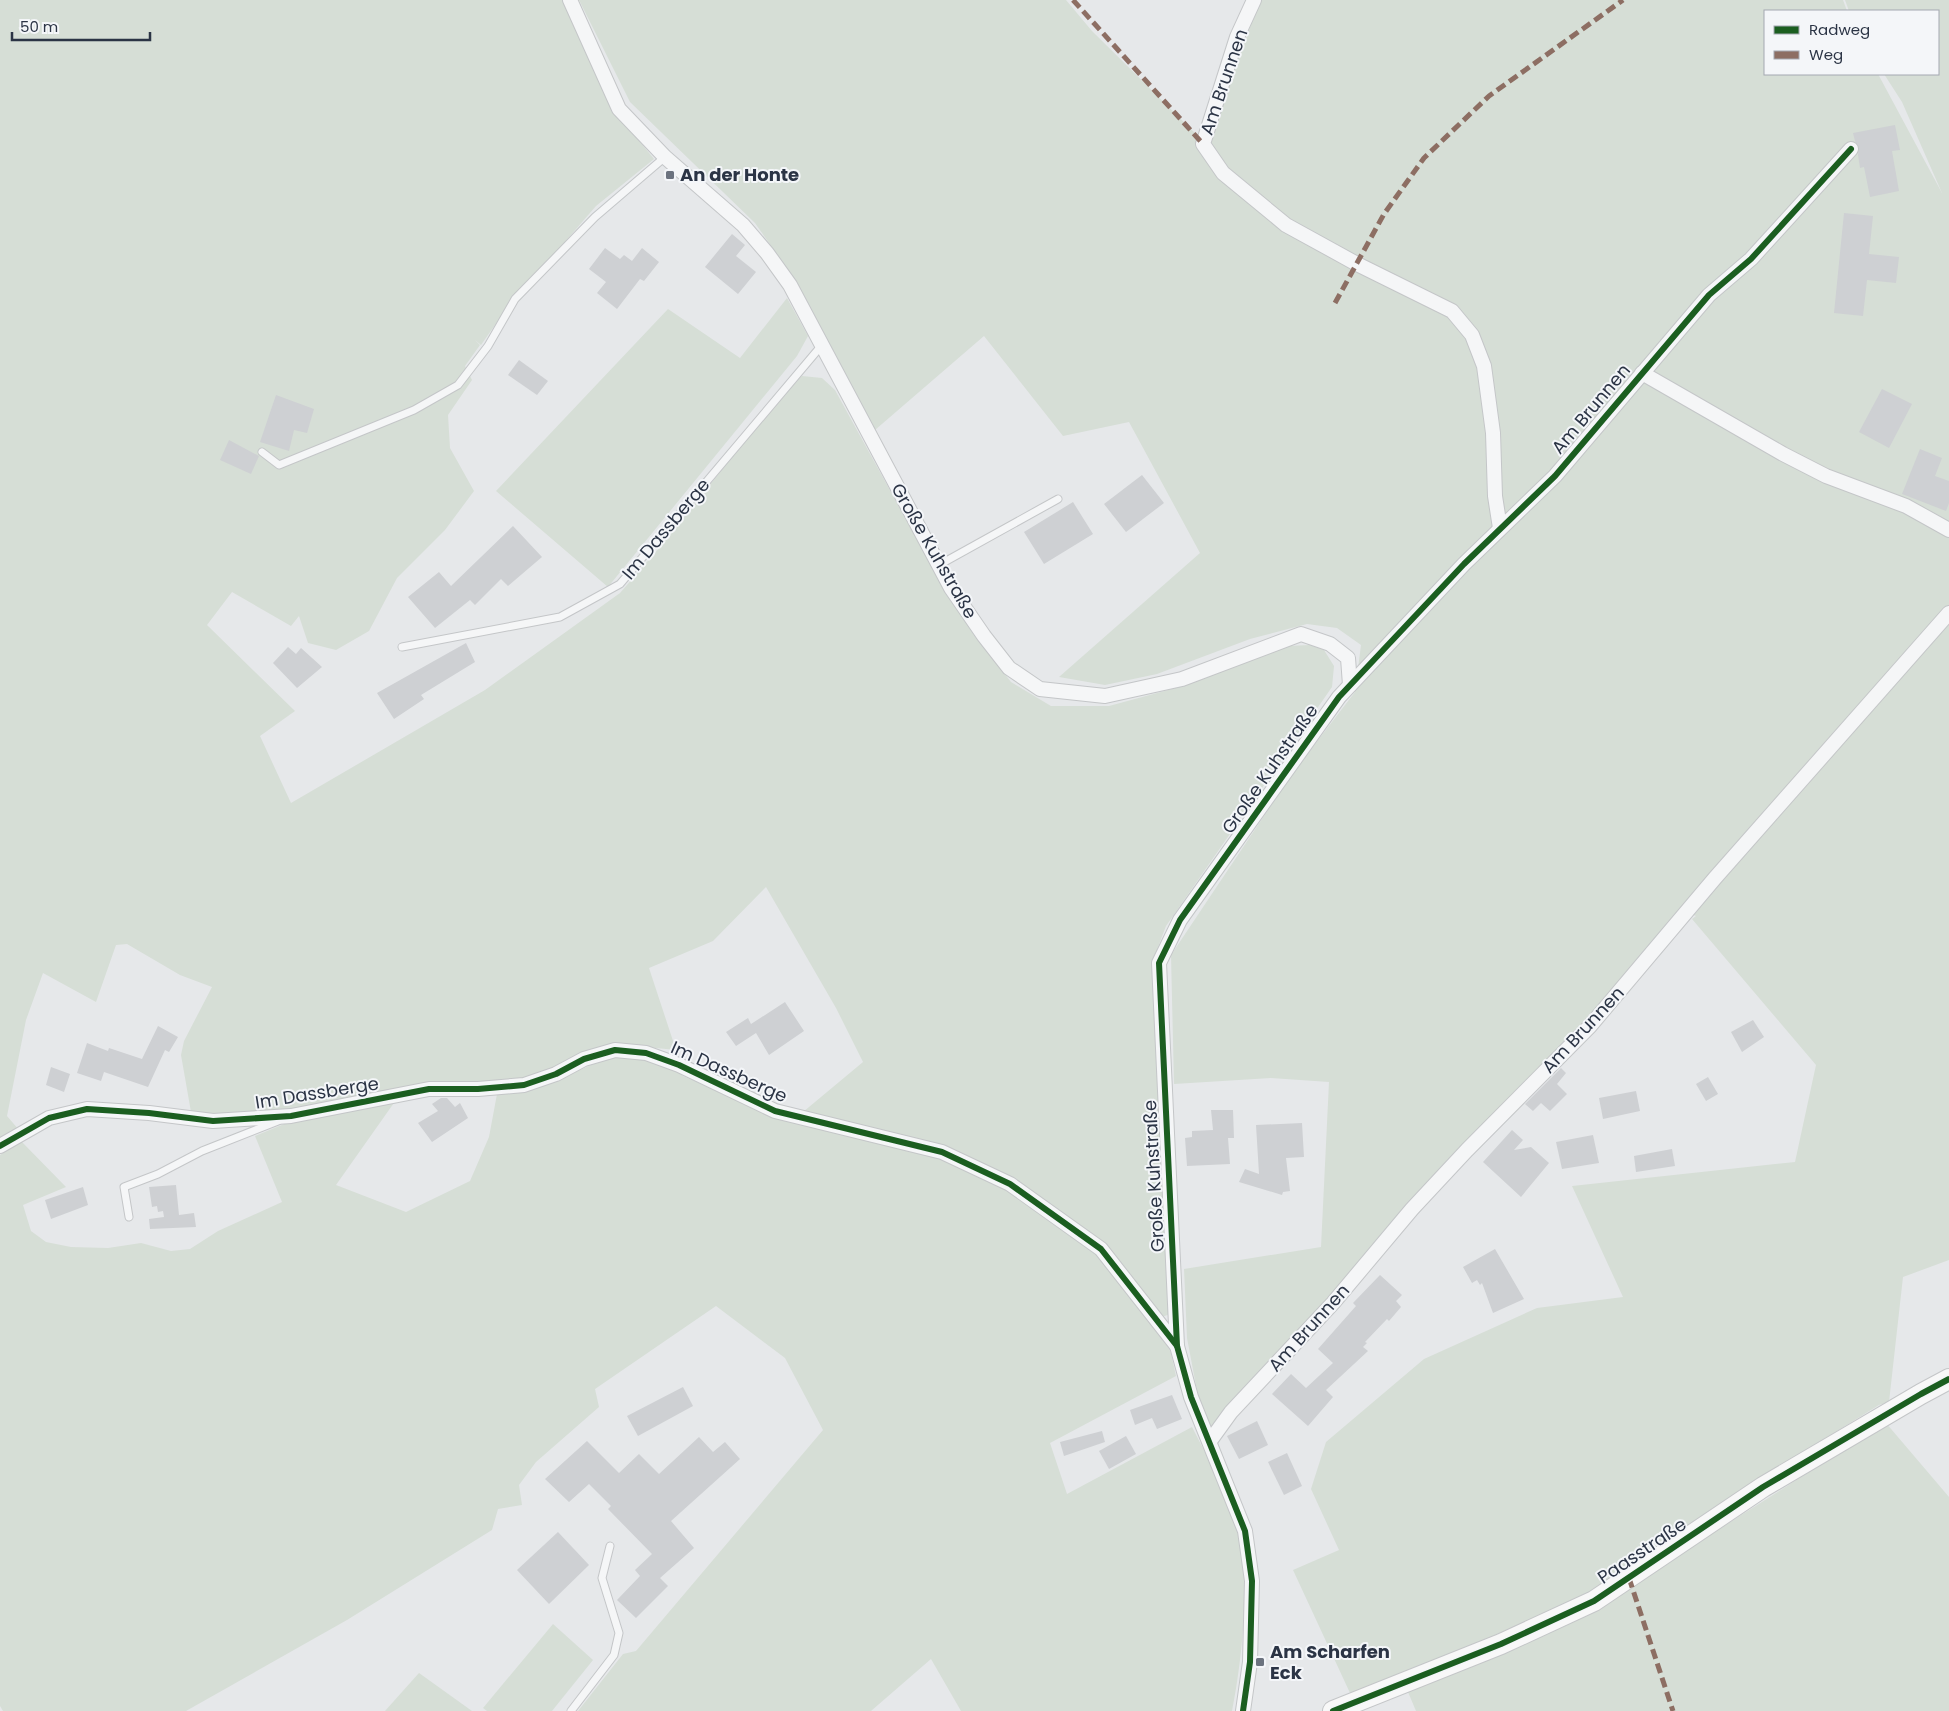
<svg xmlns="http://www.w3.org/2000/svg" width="1949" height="1711" viewBox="0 0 1949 1711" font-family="Poppins,sans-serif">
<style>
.green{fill:#d6ded6}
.building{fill:#ced0d3}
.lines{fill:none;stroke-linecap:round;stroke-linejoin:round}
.lane-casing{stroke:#c4c6c8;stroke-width:9}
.street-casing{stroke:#c4c6c8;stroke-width:16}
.secondary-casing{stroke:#c4c6c8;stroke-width:22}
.lane{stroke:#f5f6f7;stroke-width:7}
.street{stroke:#f5f6f7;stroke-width:14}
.secondary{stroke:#f8f8f8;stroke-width:20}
.quiet{stroke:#8d6e63;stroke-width:5;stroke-dasharray:10 5;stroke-linecap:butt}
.cycleway-casing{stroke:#f4f6f9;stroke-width:9}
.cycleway{stroke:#1b5e20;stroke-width:6}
.poi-dot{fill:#6c737f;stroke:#f4f6f9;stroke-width:2}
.labels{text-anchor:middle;stroke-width:4;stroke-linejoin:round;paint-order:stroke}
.street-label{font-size:18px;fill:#2b3445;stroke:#f4f6f9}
.poi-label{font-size:18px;font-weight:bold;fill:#2b3445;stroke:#f4f6f9;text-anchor:start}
</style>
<rect width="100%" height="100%" fill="#e6e8ea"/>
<!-- green -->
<g class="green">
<path d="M0 0H562L615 111 654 159 596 206 557 251 516 295 481 345 475 340 480 345 465 366 472 380 448 415 450 448 474 491 445 530 397 578 369 631 336 650 308 643 299 616 291 626 232 592 207 625 295 711 260 736 291 803 485 690 620 593 660 547 785 391 802 376 822 378 835 390 932 567 972 632 1011 682 1051 706H1109L1183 686 1287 646 1310 645 1324 650 1334 666 1332 687 1166 926 1155 955 1153 987 1170 1314 1162 1317 1136 1283 1016 1181 803 1112 863 1062 836 1008 766 887 713 941 649 968 676 1050 626 1045 522 1082 431 1084 393 1089 353 1099 294 1110 213 1115 191 1112 181 1055 184 1041 212 987 180 975 127 944 116 945 96 1002 43 973 26 1020 7 1116 19 1130 0 1142Z"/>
<path d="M579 0H1066L1092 31 1207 145 1260 0H1843L1847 11H1765V74H1878L1942 193 1902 102 1884 74H1938V11H1849L1845 0H1949V1260L1903 1277 1889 1402 1879 1405 1732 1496 1586 1597 1397 1676 1350 1693 1293 1570 1339 1550 1311 1489 1326 1442 1424 1359 1537 1308 1623 1297 1572 1186 1795 1162 1816 1065 1692 919 1696 916 1683 911 1584 1024 1210 1428 1197 1391 1187 1338 1184 1269 1321 1247 1329 1082 1271 1078 1174 1084 1171 955 1292 774 1355 692 1361 645 1337 628 1307 624 1250 639 1157 674 1105 685 1059 677 1200 553 1129 422 1063 436 984 336 875 430 795 280 755 223 630 102Z"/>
<path d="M787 298 808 336 797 356 608 587 496 491 668 309 740 358Z"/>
<path d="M640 1056 669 1065 683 1076 782 1119 854 1138 939 1157 1004 1188 1100 1254 1163 1335 1171 1353 1176 1376 1050 1443 1067 1494 1192 1427C1208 1459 1229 1493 1238 1528 1251 1577 1242 1661 1232 1711H961L931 1659 871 1711H578L623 1654 636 1651 823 1430 785 1358 716 1306 595 1389 599 1407 536 1462 519 1485 522 1505 498 1509 492 1530 347 1620 186 1711H3L0 1706V1155L21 1141 66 1187 23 1205 31 1231 46 1242 71 1247 108 1248 141 1243 171 1251 190 1249 218 1231 282 1202 255 1136 289 1122 396 1100 336 1185 406 1212 470 1181 489 1137 497 1094 541 1087 605 1059Z"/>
<path d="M1886 1423 1949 1497V1711H1416L1408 1692 1527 1641 1603 1603Z"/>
<path d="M553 1624 593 1660 552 1711H487L483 1708Z"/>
<path d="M419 1673 472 1711H385Z"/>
</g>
<!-- building -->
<g class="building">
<path d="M1895 125 1900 150 1892 151 1899 191 1870 197 1864 167 1860 168 1858 155 1859 147 1855 141 1853 133Z"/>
<path d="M1844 213 1873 216 1869 254 1899 257 1896 283 1867 280 1863 316 1834 313Z"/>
<path d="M732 234 745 245 736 256 756 272 738 294 705 267Z"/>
<path d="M605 248 620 259 624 255 632 261 642 248 659 262 644 281 640 279 617 309 597 293 606 282 589 269Z"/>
<path d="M519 360 548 381 537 395 508 375Z"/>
<path d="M1882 389 1912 404 1889 448 1859 432Z"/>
<path d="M276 395 314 409 307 433 294 430 289 451 260 442Z"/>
<path d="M229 440 259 456 251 474 220 460Z"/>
<path d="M1920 449 1942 458 1935 476 1949 481V503L1946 511 1902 494Z"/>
<path d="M1142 475 1164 503 1126 532 1104 504Z"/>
<path d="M1073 502 1093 534 1044 564 1024 532Z"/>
<path d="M513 526 542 557 508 586 501 579 475 605 470 600 435 628 408 597 439 572 451 586Z"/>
<path d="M466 643 475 662 421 695 424 699 394 719 377 693Z"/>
<path d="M288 647 296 654 301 648 322 667 297 688 273 663Z"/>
<path d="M785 1002 804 1031 769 1055 756 1033 736 1046 726 1032 748 1018 751 1024Z"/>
<path d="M1753 1020 1764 1037 1742 1052 1731 1032Z"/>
<path d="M158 1026 178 1037 169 1052 165 1050 148 1087 104 1072 101 1081 77 1073 87 1043 108 1051 109 1048 142 1059Z"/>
<path d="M51 1067 70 1074 64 1092 46 1085Z"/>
<path d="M1561 1068 1566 1073 1557 1084 1567 1094 1550 1111 1541 1103 1533 1111 1525 1104Z"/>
<path d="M1708 1077 1718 1094 1706 1101 1696 1084Z"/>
<path d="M1636 1091 1640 1111 1603 1119 1599 1098Z"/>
<path d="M441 1098H447L455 1107 460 1103 468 1118 432 1142 418 1123 438 1111 432 1104Z"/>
<path d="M1211 1110H1233L1234 1138H1228L1230 1164 1187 1166 1185 1138 1192 1137V1131L1213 1130Z"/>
<path d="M1302 1123 1304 1157 1286 1158 1290 1191 1283 1192 1282 1195 1239 1182 1245 1169 1259 1174 1256 1125Z"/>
<path d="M1512 1130 1523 1140 1514 1150 1531 1147 1549 1163 1521 1197 1483 1162Z"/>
<path d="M1593 1135 1599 1163 1562 1169 1556 1142Z"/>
<path d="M1672 1149 1675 1166 1636 1172 1634 1156Z"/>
<path d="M176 1185 179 1215 194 1213 196 1227 150 1229 149 1219 164 1217 163 1211 158 1212 157 1206 152 1207 149 1187Z"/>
<path d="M83 1187 88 1205 51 1219 45 1200Z"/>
<path d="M1495 1249 1524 1299 1493 1313 1482 1283 1480 1285 1477 1280 1472 1283 1463 1267Z"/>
<path d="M1380 1275 1402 1295 1396 1301 1401 1307 1389 1321 1387 1319 1365 1342 1367 1343 1363 1347 1368 1351 1326 1390 1333 1397 1308 1426 1272 1394 1291 1374 1306 1388 1333 1363 1318 1349 1356 1306 1353 1303Z"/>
<path d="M683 1387 693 1406 638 1436 627 1416Z"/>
<path d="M1172 1395 1182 1419 1157 1429 1152 1418 1135 1425 1130 1410Z"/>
<path d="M1257 1421 1268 1445 1239 1459 1227 1436Z"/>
<path d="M1102 1431 1105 1442 1064 1456 1060 1442Z"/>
<path d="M1126 1436 1136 1454 1109 1469 1099 1451Z"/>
<path d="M699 1437 713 1452 725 1442 740 1459 671 1521 694 1548 660 1578 668 1586 636 1618 617 1600 640 1576 635 1570 652 1554 608 1509 611 1506 589 1484 569 1502 545 1479 587 1441 619 1473 639 1454 659 1474Z"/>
<path d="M1287 1453 1302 1486 1284 1495 1268 1462Z"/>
<path d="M558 1532 589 1565 549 1604 517 1570Z"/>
</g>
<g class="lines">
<!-- lane casing -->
<g class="lane-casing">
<g id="lane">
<path d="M262 452 279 465 414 410 458 385 488 346 515 299 595 217 665 157"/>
<path d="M939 565 1058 499"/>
<path d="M402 647 560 617 620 584 822 345"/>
<path d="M129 1217 124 1187 158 1174 202 1151 278 1121"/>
<path d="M571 1711 614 1655 619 1633 602 1578 610 1546"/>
</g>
</g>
<!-- street casing -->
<g class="street-casing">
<g id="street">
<path d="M570 0 619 109 665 157 743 225 767 253 790 285 951 588 984 636 1009 668 1040 689 1105 696 1182 679 1301 634 1330 644 1348 658 1350 685"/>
<path d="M1254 0 1237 37 1203 144 1223 173 1286 225 1357 264 1452 311 1472 335 1484 366 1493 433 1495 496 1500 528"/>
<path d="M1642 373 1783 454 1826 476 1906 506 1949 530"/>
<path d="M0 1146 49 1118 87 1109 149 1113 213 1121 291 1116 429 1089H478L524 1085 556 1074 584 1059 615 1050 646 1053 679 1065 775 1111 942 1152 1010 1184 1101 1249 1177 1346"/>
<path d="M1210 1441 1231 1412 1333 1303 1412 1209 1467 1150 1590 1026 1715 878 1949 613"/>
<path d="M1243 1711 1250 1662 1252 1581 1245 1531 1191 1397 1177 1346 1159 963 1180 920 1339 697 1464 564 1555 476 1709 295 1751 259 1851 149"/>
</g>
</g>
<!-- secondary casing -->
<g class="secondary-casing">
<path id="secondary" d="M1333 1711 1501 1644 1594 1601 1763 1487 1921 1394 1949 1379"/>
</g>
<!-- lane -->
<use href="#lane" class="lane"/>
<!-- street -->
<use href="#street" class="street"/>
<!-- secondary -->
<use href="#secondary" class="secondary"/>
<!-- quiet -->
<g class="quiet">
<path d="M1073 0 1203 144"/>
<path d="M1335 303 1384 214 1424 158 1489 96 1623 0"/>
<path d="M1629 1578 1673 1711"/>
</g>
<!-- cycleway casing -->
<g class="cycleway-casing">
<g id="cycleway">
<path d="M0 1146 49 1118 87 1109 149 1113 213 1121 291 1116 429 1089H478L524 1085 556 1074 584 1059 615 1050 646 1053 679 1065 775 1111 942 1152 1010 1184 1101 1249 1177 1346"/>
<path d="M1243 1711 1250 1662 1252 1581 1245 1531 1191 1397 1177 1346 1159 963 1180 920 1339 697 1464 564 1555 476 1709 295 1751 259 1851 149"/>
<path d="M1333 1711 1501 1644 1594 1601 1763 1487 1921 1394 1949 1379"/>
</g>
</g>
<!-- cycleway -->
<use href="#cycleway" class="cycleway"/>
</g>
<!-- markers -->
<g class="poi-dot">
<rect x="665" y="170" width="10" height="10" rx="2.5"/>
<rect x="1255" y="1657" width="10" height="10" rx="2.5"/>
</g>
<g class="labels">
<!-- street labels -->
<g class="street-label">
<text transform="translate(1224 82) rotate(-71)" y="6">Am Brunnen</text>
<text transform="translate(1591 409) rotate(-50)" y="6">Am Brunnen</text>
<text transform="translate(666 529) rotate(-50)" y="6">Im Dassberge</text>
<text transform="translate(934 551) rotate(60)" y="6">Große Kuhstraße</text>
<text transform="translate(1270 769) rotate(-55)" y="6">Große Kuhstraße</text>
<text transform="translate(1583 1030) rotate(-47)" y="6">Am Brunnen</text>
<text transform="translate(729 1072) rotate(24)" y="6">Im Dassberge</text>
<text transform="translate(317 1093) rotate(-9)" y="6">Im Dassberge</text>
<text transform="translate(1154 1176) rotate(-93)" y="6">Große Kuhstraße</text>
<text transform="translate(1309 1328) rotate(-48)" y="6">Am Brunnen</text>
<text transform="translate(1642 1551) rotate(-34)" y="6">Paasstraße</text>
</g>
<!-- poi labels -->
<g class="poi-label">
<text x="680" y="181">An der Honte</text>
<text x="1270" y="1658">Am Scharfen<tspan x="1270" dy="21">Eck</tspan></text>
</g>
</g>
<!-- legend -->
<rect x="1764" y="10" width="175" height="65" fill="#f4f6f9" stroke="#a4a8b1"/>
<rect x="1774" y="26" width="25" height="8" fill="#1b5e20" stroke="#a4a8b1"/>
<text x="1809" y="35" font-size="15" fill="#2b3445">Radweg</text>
<rect x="1774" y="51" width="25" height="8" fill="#8d6e63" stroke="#a4a8b1"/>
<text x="1809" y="60" font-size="15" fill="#2b3445">Weg</text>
<!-- scale -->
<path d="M12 32v8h138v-8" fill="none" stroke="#2b3445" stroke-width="2.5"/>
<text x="20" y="32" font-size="15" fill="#2b3445" stroke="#f4f6f9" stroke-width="4" paint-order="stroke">50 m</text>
</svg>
